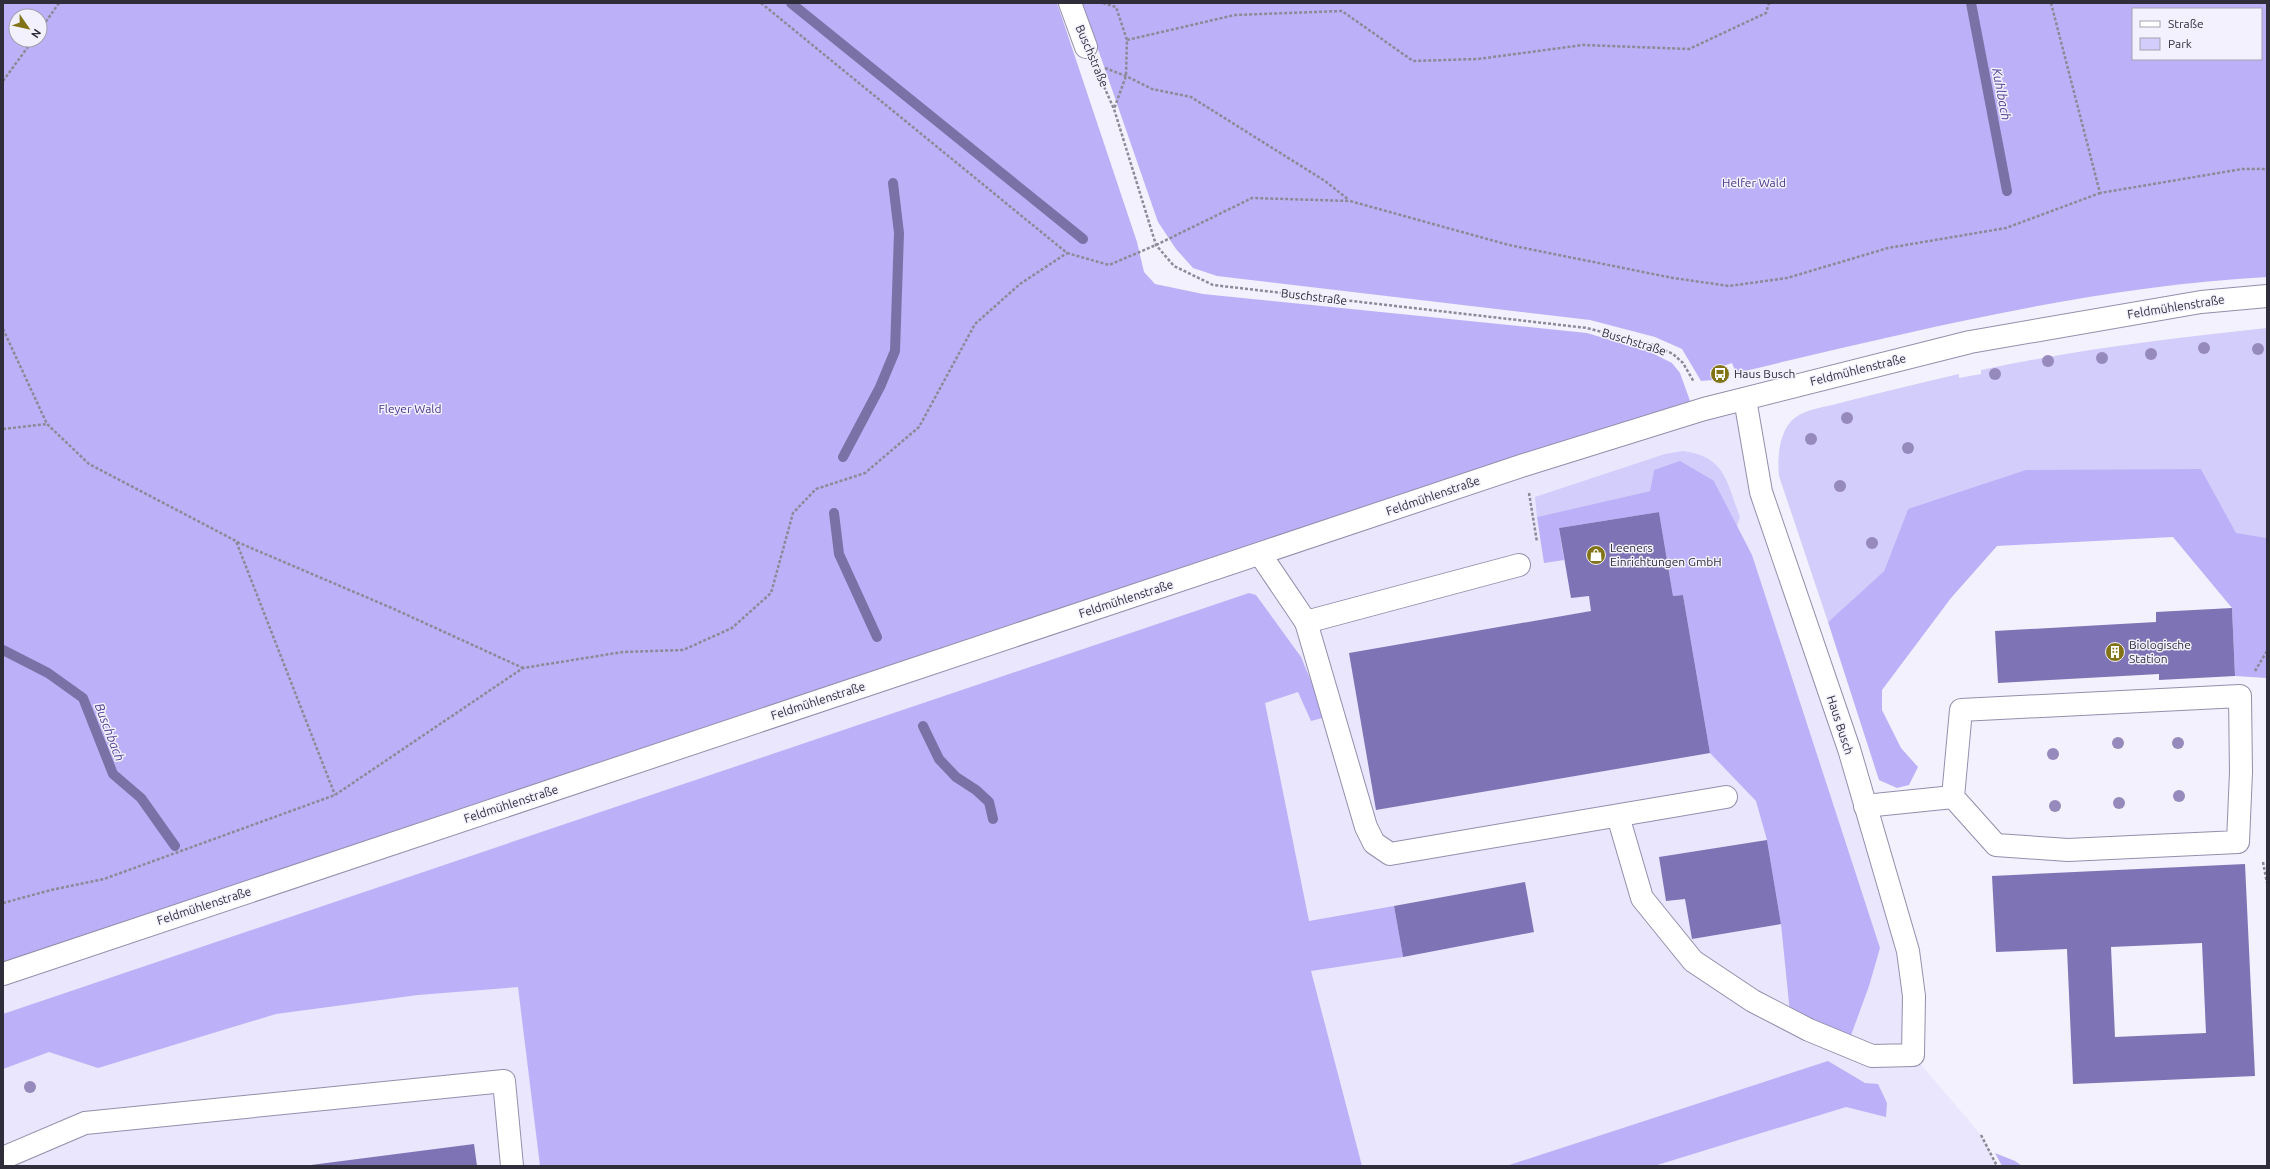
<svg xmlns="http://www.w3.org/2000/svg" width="2270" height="1169" viewBox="0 0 2270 1169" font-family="Ubuntu,sans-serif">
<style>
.built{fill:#e9e6fd}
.green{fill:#d2cdfa}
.forest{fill:#bcb1f8;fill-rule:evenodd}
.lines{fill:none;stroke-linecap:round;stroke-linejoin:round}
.stream{stroke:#7a72a6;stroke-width:10}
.building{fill:#7e73b5;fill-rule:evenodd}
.minor-casing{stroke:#938fac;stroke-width:24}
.path{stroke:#8b8a96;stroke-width:2.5;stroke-dasharray:3 2;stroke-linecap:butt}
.minor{stroke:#fff;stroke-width:22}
.tree{fill:#968abc}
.labels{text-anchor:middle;stroke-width:3;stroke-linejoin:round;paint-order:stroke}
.street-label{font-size:12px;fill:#2e2d39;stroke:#f2f1fd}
.park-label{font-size:12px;fill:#4a3586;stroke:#f2f1fd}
.poi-label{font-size:12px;fill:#2e2d39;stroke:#f2f1fd;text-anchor:start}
.water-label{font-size:13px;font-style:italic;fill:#544193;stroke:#f2f1fd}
</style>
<rect width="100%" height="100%" fill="#f2f1fd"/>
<!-- built -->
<path class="built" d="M1745 399 1761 492 1908 951 1913 1055 1981 1135 1997 1166H3V974Z"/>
<!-- green -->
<g class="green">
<path d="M2267 328V538L2236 534 2201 469 1908 509 1884 571 1828 622 1779 476C1777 458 1779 429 1796 417 1807 409 1826 407 1840 403 1879 393 1919 383 1959 374V378L1981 374V370C2075 350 2171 338 2267 328Z"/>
<path d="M1683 451C1726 457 1726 481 1740 517L1737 526 1714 481 1654 470 1650 491 1537 517 1535 497 1665 454Z"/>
</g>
<!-- forest -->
<g class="forest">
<path d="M3 3H1057L1137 242 1144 272 1155 284 1203 294 1587 333 1650 352 1672 363 1680 373 1694 412 3 974ZM16 16H40V40H16Z"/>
<path d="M1082 3H2267V277C2087 287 1911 332 1736 373L1732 363 1710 370 1713 380 1701 381 1682 349 1655 337 1590 320 1217 276 1193 268 1176 249 1158 222ZM2133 9H2261V59H2133Z"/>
<path d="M1680 461 1714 481 1752 555 1880 948 1869 986 1850 1038 1790 1013 1781 924 1767 840 1756 801 1710 753 1683 595 1673 596 1659 512 1559 528 1564 560 1544 563 1537 517 1650 491 1654 470Z"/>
<path d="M2201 469 2236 533 2267 538V678L2235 676 2232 608 2173 537 1997 546 1951 598 1882 690V710L1901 748 1918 767 1909 785 1897 788 1879 780 1828 622 1884 571 1908 509 2026 470Z"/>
<path d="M1249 593 1256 595 1301 657 1326 717 1311 721 1298 692 1265 703 1309 921 1394 906 1403 957 1311 971 1362 1166H540L518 987 418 995 276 1014 98 1068 49 1052 3 1069V1014Z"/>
<path d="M1828 1061 1865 1083 1878 1084 1887 1103 1886 1117 1846 1107 1654 1166H1506Z"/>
<path d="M1995 1153 2015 1161 2022 1166H2002Z"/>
</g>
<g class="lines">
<!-- stream -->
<g class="stream">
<path d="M791 3 1083 239"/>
<path d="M1971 3 2007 191"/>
<path d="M843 457 880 387 895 351 899 233 893 183"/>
<path d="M834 513 839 554 877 637"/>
<path d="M3 650 48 673 83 698 113 774 141 798 175 846"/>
<path d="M923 726 939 759 956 777 976 790 989 802 993 819"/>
</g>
</g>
<!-- building -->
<g class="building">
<path d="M1659 512 1673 596 1683 595 1710 753 1376 810 1349 653 1591 611 1589 596 1571 598 1559 528Z"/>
<path d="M2232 608 2235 676 2159 680V674L1998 683 1995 631 2156 622V612Z"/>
<path d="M1767 840 1781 924 1692 939 1685 899 1666 901 1659 857Z"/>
<path d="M2245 864 2255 1076 2073 1084 2067 949 1996 952 1992 876ZM2202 943 2206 1033 2115 1037 2111 947Z"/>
<path d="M1525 882 1534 932 1403 957 1394 906Z"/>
<path d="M474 1144 477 1166H311V1165Z"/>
</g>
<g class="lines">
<!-- minor casing -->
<g class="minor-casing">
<g id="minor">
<path d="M1070 3 1086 47"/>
<path d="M1260 554 1306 622 1519 565"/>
<path d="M1306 622 1366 827 1374 843 1390 854 1726 797"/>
<path d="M2240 696 2241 772 2238 842 2068 850 1996 845 1953 797 1961 710Z"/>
<path d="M1865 806 1953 797"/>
<path d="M1618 816 1642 898 1693 961 1753 1001 1809 1030 1872 1056 1913 1055 1914 996 1908 951 1849 749 1761 492 1745 399"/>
<path d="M3 974 1524 465 1704 409 1970 342 2201 302 2267 296"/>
<path d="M3 1158 85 1123 504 1081 512 1166"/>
</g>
</g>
<!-- path -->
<g class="path">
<path d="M761 3 1067 253 1109 265 1156 245 1252 198 1350 201 1509 245 1673 278 1729 286 1787 278 1888 248 2006 228 2100 193"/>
<path d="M1103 3 1116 7 1127 40 1126 76 1114 109"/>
<path d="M2051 3 2100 193 2242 169H2267"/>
<path d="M40 30 59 3"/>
<path d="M1127 40 1235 15 1342 11 1413 61 1478 59 1583 45 1689 49 1766 13 1769 3"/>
<path d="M1105 68 1126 76 1152 89 1191 97 1325 181 1349 200"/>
<path d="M1098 73 1114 109 1156 245 1174 266 1213 285 1587 328 1653 345 1673 354 1683 363 1694 382"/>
<path d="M3 81 33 40"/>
<path d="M3 329 47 424 89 464 236 541 335 795"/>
<path d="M3 429 47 424"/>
<path d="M1529 493 1537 542"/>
<path d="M237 542 394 609 523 668"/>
<path d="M2255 671 2267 651"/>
<path d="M2263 862 2267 883"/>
<path d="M3 903 51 890 104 879 335 795 523 668 623 652 683 650 732 628 771 593 793 513 816 489 865 473 919 427 975 324 1020 284 1067 253"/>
<path d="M1981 1135 1997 1166"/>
</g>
<!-- minor -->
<use href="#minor" class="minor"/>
</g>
<!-- trees -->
<g class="tree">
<circle cx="2204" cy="348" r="6"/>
<circle cx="2258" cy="349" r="6"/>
<circle cx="2151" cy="354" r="6"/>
<circle cx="2102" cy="358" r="6"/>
<circle cx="2048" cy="361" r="6"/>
<circle cx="1995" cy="374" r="6"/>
<circle cx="1847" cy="418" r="6"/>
<circle cx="1811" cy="439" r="6"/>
<circle cx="1908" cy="448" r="6"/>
<circle cx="1840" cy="486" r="6"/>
<circle cx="1872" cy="543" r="6"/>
<circle cx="2118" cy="743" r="6"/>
<circle cx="2178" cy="743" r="6"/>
<circle cx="2053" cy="754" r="6"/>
<circle cx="2179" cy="796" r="6"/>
<circle cx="2119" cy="803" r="6"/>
<circle cx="2055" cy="806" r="6"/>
<circle cx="30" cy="1087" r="6"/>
</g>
<!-- icons -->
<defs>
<g id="bus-disc" transform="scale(1)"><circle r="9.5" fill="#827416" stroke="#f2f1fd"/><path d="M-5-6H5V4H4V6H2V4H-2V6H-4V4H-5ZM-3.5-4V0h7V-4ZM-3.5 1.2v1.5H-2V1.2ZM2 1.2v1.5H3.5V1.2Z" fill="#fff"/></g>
<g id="shop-disc" transform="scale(1)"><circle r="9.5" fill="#827416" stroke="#f2f1fd"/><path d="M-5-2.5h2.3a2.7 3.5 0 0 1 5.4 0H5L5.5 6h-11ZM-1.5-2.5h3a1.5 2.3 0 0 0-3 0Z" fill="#fff"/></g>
<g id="building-disc" transform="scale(1)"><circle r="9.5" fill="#827416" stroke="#f2f1fd"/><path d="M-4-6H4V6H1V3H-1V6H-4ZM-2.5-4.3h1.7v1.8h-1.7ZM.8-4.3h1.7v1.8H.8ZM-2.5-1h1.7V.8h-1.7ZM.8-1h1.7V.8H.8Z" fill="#fff"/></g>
</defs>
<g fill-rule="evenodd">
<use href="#bus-disc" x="1720" y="374"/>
<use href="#shop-disc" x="1596" y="555"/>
<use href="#building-disc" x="2115" y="652"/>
</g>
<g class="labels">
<!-- street labels -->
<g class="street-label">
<text transform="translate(1092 56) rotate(67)" y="4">Buschstraße</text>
<text transform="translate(1314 297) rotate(7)" y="4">Buschstraße</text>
<text transform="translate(2176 307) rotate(-9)" y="4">Feldmühlenstraße</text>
<text transform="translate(1634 342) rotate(17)" y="4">Buschstraße</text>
<text transform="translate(1858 370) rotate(-14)" y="4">Feldmühlenstraße</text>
<text transform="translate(1433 496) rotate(-19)" y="4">Feldmühlenstraße</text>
<text transform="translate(1126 599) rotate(-18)" y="4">Feldmühlenstraße</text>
<text transform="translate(818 701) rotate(-18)" y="4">Feldmühlenstraße</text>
<text transform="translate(1840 725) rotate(72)" y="4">Haus Busch</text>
<text transform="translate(511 804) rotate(-18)" y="4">Feldmühlenstraße</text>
<text transform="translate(204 906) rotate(-18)" y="4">Feldmühlenstraße</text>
</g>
<!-- park labels -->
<g class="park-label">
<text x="1754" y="187">Helfer Wald</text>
<text x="410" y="413">Fleyer Wald</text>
</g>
<!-- poi labels -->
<g class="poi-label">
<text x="1734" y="378">Haus Busch</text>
<text x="1610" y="552">Leeners<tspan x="1610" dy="14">Einrichtungen GmbH</tspan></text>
<text x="2129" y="649">Biologische<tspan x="2129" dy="14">Station</tspan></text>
</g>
<!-- water labels -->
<g class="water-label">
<text transform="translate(2002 94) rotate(79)" y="5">Kuhlbach</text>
<text transform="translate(110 732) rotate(69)" y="5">Buschbach</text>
</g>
</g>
<!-- border -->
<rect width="2270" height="1169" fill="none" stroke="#2e2d39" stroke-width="8"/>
<!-- legend -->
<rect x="2132" y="8" width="130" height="52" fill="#f2f1fd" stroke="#a4a3af"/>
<rect x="2140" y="21" width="20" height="6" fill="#ffffff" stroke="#a4a3af"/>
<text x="2168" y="28" font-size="12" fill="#2e2d39">Straße</text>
<rect x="2140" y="38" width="20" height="12" fill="#d2cdfa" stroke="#a4a3af"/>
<text x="2168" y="48" font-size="12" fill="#2e2d39">Park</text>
<!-- north arrow -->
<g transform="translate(28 28) rotate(124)"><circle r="19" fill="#f2f1fd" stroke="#a4a3af"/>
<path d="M0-3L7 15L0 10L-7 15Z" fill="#827416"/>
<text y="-6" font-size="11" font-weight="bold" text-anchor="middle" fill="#2e2d39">N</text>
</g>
</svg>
